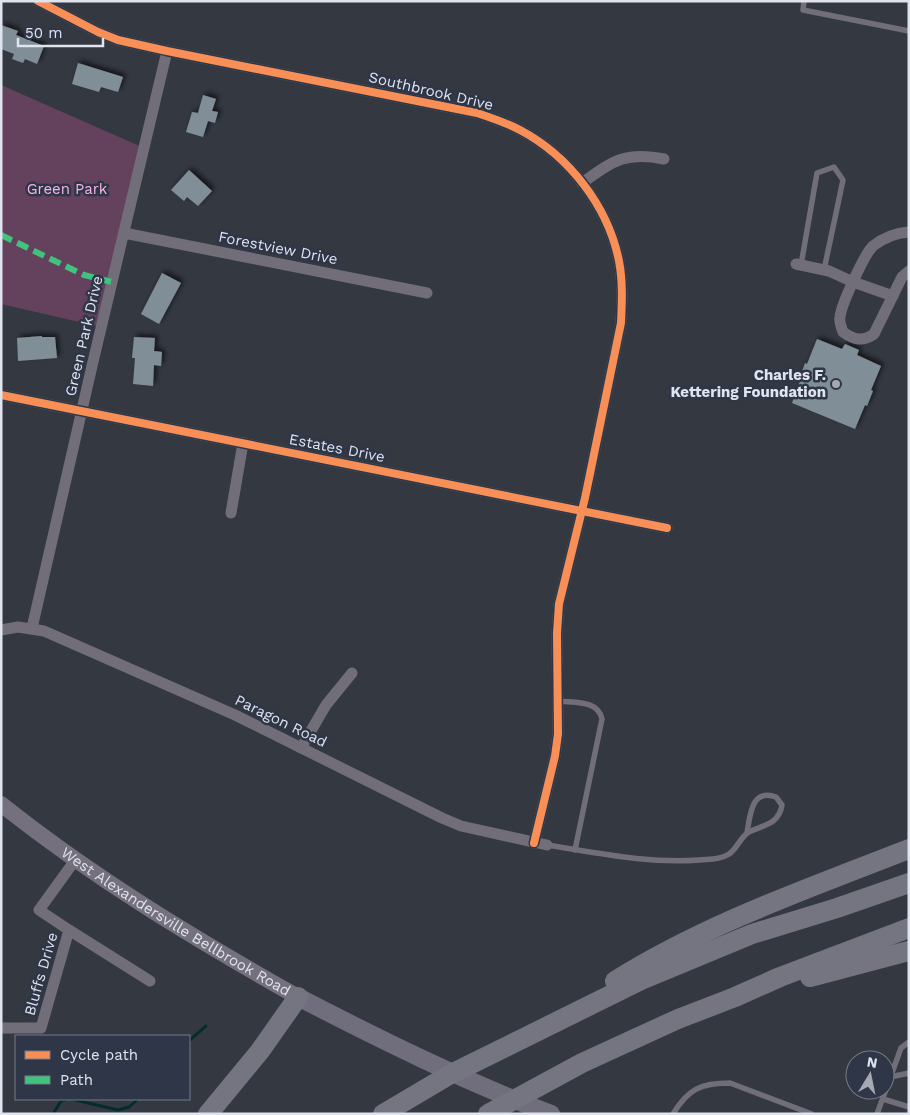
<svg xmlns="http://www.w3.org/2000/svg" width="910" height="1115" viewBox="0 0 910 1115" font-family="'Work Sans',sans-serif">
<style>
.green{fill:#64425e}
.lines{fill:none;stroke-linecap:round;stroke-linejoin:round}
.stream{stroke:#052c2d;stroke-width:3}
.building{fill:#808e97;filter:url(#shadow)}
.service{stroke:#716e7a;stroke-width:5.5}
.minor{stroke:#716e7a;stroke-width:11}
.secondary{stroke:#74707e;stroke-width:16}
.primary{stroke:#706e7d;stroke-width:18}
.motorway{stroke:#757481;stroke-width:20}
.quiet{stroke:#40c37c;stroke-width:6;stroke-dasharray:12 6;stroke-linecap:butt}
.cycleway-casing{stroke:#2e3647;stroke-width:11}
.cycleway{stroke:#f78f57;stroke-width:8}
.poi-dot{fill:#a3a8b2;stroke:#2e3647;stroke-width:2}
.labels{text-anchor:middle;stroke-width:5;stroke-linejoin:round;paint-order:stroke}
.street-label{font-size:15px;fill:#dfe4ef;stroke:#2e3647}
.park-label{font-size:15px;fill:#fab3e9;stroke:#2e3647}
.poi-label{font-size:15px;font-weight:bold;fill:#dfe4ef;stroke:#2e3647;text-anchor:end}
</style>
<defs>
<filter id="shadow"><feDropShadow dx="3" dy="-3" stdDeviation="2.5" flood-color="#0009"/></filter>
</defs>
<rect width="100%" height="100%" fill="#343841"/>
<!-- green -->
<path class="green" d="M1 85 144 148 101 327 1 304Z"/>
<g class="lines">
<!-- stream -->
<g class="stream">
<path d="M189 1041 206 1026"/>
<path d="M71 1099 118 1110 129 1107 138 1099"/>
<path d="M53 1114 61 1101 66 1099"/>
</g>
</g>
<!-- building -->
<g class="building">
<path d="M1 25 18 31 16 35 44 46 37 64 25 59 23 63 12 59 14 54 1 49Z"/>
<path d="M78 63 123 77 118 92 101 87 99 92 72 84Z"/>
<path d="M203 95 216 99 212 111 218 112 215 123 208 121 203 137 186 132 192 112 198 113Z"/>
<path d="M189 170 212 191 198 206 187 197 184 201 171 190Z"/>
<path d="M162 273 181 283 159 324 141 314Z"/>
<path d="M42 336V337H55L57 358 18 361 17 338Z"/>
<path d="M134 337 155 338 154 351 162 352 161 366 154 365 153 386 133 384 135 358H132Z"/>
<path d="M817 339 842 349 845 344 859 350 857 355 881 366 871 390 873 391 867 406 865 405 855 429 792 403 801 378 800 377 805 363 807 364Z"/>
</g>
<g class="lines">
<!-- service -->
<g class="service">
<path d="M804 1 803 10 909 31"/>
<path d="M801 265 817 173 834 167 843 180 824 270"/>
<path d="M559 701C575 703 598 700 602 719L575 850"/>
<path d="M547 845C598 853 648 864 699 860 709 859 720 860 729 854 737 849 741 836 749 832 764 825 779 824 782 805L776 797C751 788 750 816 747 833"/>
<path d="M890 1077 909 1073"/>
<path d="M883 1099 909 1107"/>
<path d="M673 1114C688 1089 701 1083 730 1083L812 1114"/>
<path d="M877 1114 901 1048 909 1042"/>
</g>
<!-- minor -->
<g class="minor">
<path d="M38 1 98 32 118 40 167 51 477 113C492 118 507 123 520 130 569 156 608 206 619 261 623 282 622 302 621 323L585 498 559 604 557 633 558 734 555 756 534 843"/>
<path d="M582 183C613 161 625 151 664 159"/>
<path d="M909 232C896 233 883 238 873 246 865 253 841 305 840 317 839 322 841 327 843 332 854 340 863 342 874 334L902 277 909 271"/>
<path d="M124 233 427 293"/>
<path d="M796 264 829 271 853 282 893 296"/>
<path d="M1 395 667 528"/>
<path d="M231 513 243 443"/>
<path d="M32 628 92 366 167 51"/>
<path d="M1 630 18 627 44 631 235 715 442 818 461 826 547 845"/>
<path d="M301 748 326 705 352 673"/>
<path d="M69 930 150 981"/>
<path d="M1 1028H41L69 930 39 910 76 859"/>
</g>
<!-- secondary -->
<path class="secondary" id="s1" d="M1 804C94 878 195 939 298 997"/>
<!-- primary -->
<path class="primary" d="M298 997C381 1040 464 1081 551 1114"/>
<!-- motorway -->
<g class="motorway">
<path d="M810 977 909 951"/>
<path d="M615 981C706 924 809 888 909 849"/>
<path d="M208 1114 260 1051 298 997"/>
<path d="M383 1114 449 1075 641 980 752 934 837 908 909 883"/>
<path d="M488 1114 582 1063 678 1019 735 997 780 977 909 928"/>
</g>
<!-- quiet -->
<path class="quiet" d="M1 235 84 275 112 282"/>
<!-- cycleway casing -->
<g class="cycleway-casing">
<g id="cycleway">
<path d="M38 1 98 32 118 40 167 51 477 113C492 118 507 123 520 130 569 156 608 206 619 261 623 282 622 302 621 323L585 498 559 604 557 633 558 734 555 756 534 843"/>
<path d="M1 395 667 528"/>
</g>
</g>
<!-- cycleway -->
<use href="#cycleway" class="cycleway"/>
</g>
<!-- markers -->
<circle class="poi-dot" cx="836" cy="384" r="5"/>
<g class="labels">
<!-- street labels -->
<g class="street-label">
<text transform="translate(431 91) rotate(13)" y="5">Southbrook Drive</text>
<text transform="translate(278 248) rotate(11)" y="5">Forestview Drive</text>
<text transform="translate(84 336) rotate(-77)" y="5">Green Park Drive</text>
<text transform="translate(337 448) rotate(11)" y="5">Estates Drive</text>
<text transform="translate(281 721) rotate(26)" y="5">Paragon Road</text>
<text dy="5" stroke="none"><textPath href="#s1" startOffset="211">West Alexandersville Bellbrook Road</textPath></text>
<text transform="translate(41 974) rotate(-74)" y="5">Bluffs Drive</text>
</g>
<!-- park labels -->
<g class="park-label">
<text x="67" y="194">Green Park</text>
</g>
<!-- poi labels -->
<g class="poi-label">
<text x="826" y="380">Charles F.<tspan x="826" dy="17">Kettering Foundation</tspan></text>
</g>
</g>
<!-- border -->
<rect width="910" height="1115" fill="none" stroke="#dfe4ef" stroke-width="5"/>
<!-- legend -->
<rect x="15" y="1035" width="175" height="65" fill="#2e3647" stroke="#757c8a"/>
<rect x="25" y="1051" width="25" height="8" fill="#f78f57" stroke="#757c8a"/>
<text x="60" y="1060" font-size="15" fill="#dfe4ef">Cycle path</text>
<rect x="25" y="1076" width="25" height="8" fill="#40c37c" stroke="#757c8a"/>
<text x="60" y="1085" font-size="15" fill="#dfe4ef">Path</text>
<!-- north arrow -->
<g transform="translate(870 1075) rotate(10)"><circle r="24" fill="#2e3647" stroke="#757c8a"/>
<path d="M0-4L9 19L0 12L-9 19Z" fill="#a3a8b2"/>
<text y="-8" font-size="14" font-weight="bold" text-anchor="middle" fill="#dfe4ef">N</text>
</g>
<!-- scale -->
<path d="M18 38v8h85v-8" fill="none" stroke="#dfe4ef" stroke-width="2.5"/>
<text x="25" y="38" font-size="15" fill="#dfe4ef" stroke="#2e3647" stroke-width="4" paint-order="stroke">50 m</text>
</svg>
